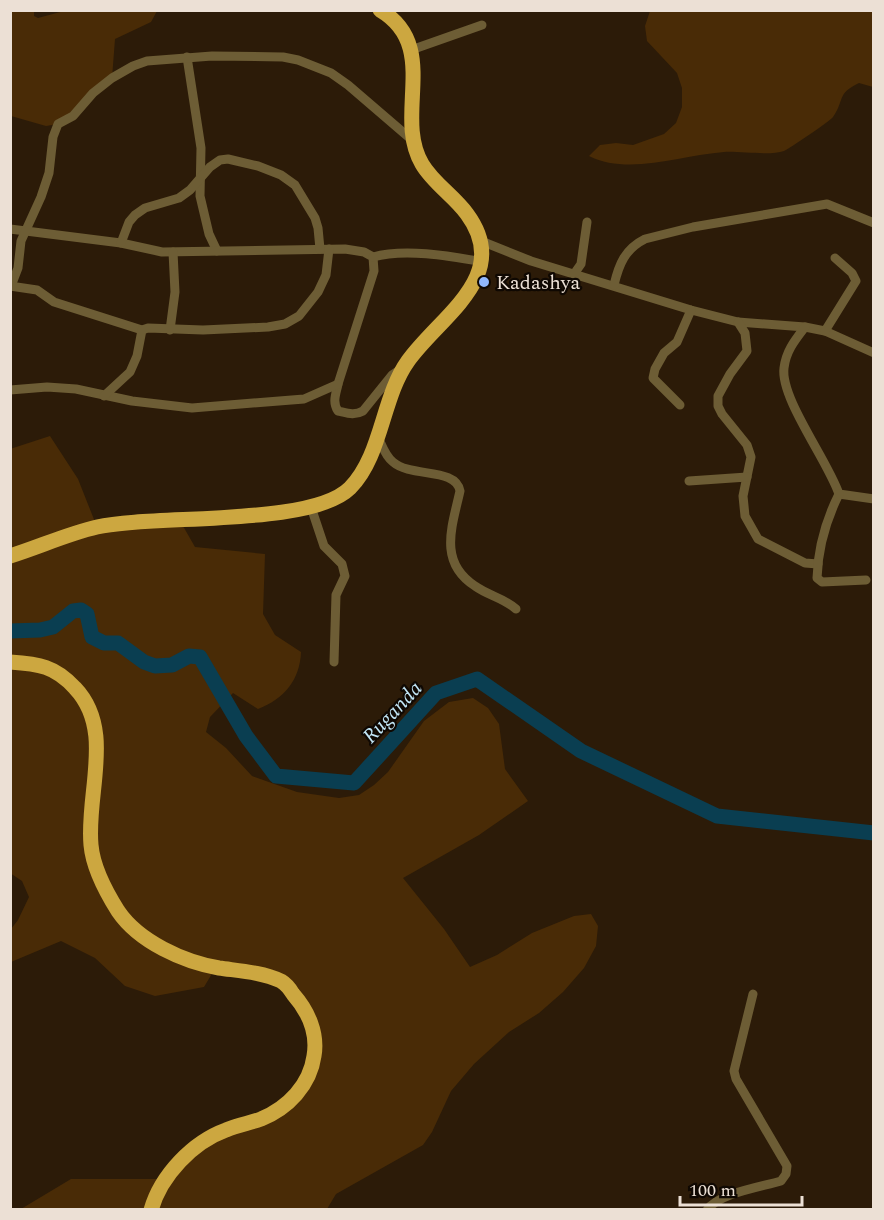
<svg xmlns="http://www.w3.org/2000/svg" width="884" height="1220" viewBox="0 0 884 1220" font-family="Spectral,serif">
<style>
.green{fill:#492b06}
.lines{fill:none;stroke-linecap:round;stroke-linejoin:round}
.river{stroke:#0a3e51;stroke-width:15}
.minor{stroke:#6d5d35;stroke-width:9}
.trunk{stroke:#cca740;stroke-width:15}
.poi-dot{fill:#91b8fd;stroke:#0f0802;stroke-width:2}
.labels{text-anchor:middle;stroke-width:4.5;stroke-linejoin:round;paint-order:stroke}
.poi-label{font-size:20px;fill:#ece0d5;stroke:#0f0802;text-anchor:start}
.water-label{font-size:21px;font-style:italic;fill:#c2e5f5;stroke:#0f0802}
</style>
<rect width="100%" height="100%" fill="#2c1b08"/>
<!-- green -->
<g class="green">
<path d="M10 11H34V16L38 18 64 11H157L151 22 115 39 112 78 58 124 46 126 11 116Z"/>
<path d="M650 11H873V87L859 83C836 94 845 100 833 117 829 122 790 148 784 151 770 156 740 151 724 152 682 155 629 176 589 156L600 145 616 143 633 145 664 134 676 123 682 107V88L677 73 647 41 645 26Z"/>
<path d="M50 436 78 479 97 527 179 519 195 547 265 554 263 614 275 635 301 652C300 680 284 699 258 709L233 693 210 717 206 732 226 748 252 776 297 792 339 798 359 795 374 785 388 772 424 721 449 702 473 698 488 708 499 724 505 769 528 801 479 835 403 878 444 929 470 967 497 955 532 933 574 916 591 914 598 926 596 946 584 968 563 992 539 1013 509 1032 474 1064 451 1091 432 1132 423 1145 336 1194 327 1209H21L71 1179H165L181 1160 247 1124 303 1088 315 1041 284 982 216 967 204 987 155 996 125 986 95 958 61 941 11 962V929L18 920 29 897 22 881 10 873V449Z"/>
</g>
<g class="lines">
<!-- river -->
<path class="river" d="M10 631 40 630 53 627 73 611 81 610 87 614 92 637 104 643H118L144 662 155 666 172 665 189 656 200 657 246 736 276 776 354 783 436 693 477 679 581 751 717 816 874 833"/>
<!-- minor -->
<g class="minor">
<path d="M411 50 482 25"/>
<path d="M187 57 201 148 200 196 209 234 217 251"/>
<path d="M10 229 121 243 162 252 345 249 364 252 373 257 374 271 338 384C336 394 332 402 338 411 347 413 354 416 363 411L392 375 401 369"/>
<path d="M481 241 531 261 691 310 738 322 805 327 825 331 874 353"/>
<path d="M121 243 129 222 135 215 145 208 179 198 190 190 210 167 220 160 228 159 258 166 281 175 295 185 315 218 318 228 320 249"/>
<path d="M373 257C405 248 449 256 483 262"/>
<path d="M574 274 581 264 587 222"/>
<path d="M10 284 13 281 18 268 21 241 41 197 49 173 53 137 58 124 73 116 93 93 112 78 133 66 147 61 212 56 283 57 298 60 331 73 348 85 412 140"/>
<path d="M614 285C619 264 625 249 645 239L693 227 827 204 874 223"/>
<path d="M10 286 37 290 54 302 142 330"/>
<path d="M738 322 745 333 747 351 730 374 718 396V406L722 414 747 445 751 457 743 496 745 516 758 539 805 563 818 564"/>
<path d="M805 327C795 340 786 351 784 368 780 398 828 461 839 494L874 499"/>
<path d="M170 330 175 292 173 252"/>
<path d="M825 331 856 281 852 273 835 258"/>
<path d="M10 390 47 387 76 389 132 401 192 408 304 399 338 384"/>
<path d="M104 396 130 372 137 356 142 330 148 328 203 330 268 327 285 324 299 316 318 292 326 275 329 249"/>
<path d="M680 405 653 378 655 369 664 353 677 342 691 310"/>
<path d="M378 437C382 445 385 456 393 462 411 478 456 467 460 491 452 527 438 562 475 586 489 596 502 597 516 609"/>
<path d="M689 481 747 477"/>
<path d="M839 494C826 520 818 548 817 578L822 582 866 580"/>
<path d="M311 507 324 546 342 564 345 576 336 595 334 662"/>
<path d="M707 1210C719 1193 761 1187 781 1181L786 1174 787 1166 736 1079 734 1071 753 994"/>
</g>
<!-- trunk -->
<g class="trunk">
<path d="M10 556C39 547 67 534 97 527 154 514 311 527 350 488 382 456 382 397 408 361 440 316 513 276 467 214 454 196 433 183 422 164 393 115 441 46 380 10"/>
<path d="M10 662C39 664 55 666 75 688 115 730 86 793 91 845 93 868 106 892 118 911 139 942 184 962 219 968 240 971 261 972 281 981 286 984 290 989 293 994 308 1011 318 1033 314 1056 310 1085 288 1108 261 1119 250 1123 238 1125 226 1130 193 1142 161 1175 151 1210"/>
</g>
</g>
<!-- markers -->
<circle class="poi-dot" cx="484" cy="282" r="6"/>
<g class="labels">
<!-- poi labels -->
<g class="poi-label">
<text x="496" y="289">Kadashya</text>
</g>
<!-- water labels -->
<g class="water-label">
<text transform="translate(392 712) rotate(-47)" y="7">Ruganda</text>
</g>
</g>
<!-- border -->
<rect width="884" height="1220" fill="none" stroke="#ece0d5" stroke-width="24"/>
<!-- scale -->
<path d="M680 1196v9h122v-9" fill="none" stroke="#ece0d5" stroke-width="3"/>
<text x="689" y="1196" font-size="18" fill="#ece0d5" stroke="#0f0802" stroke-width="4.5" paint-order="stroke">100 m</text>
</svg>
